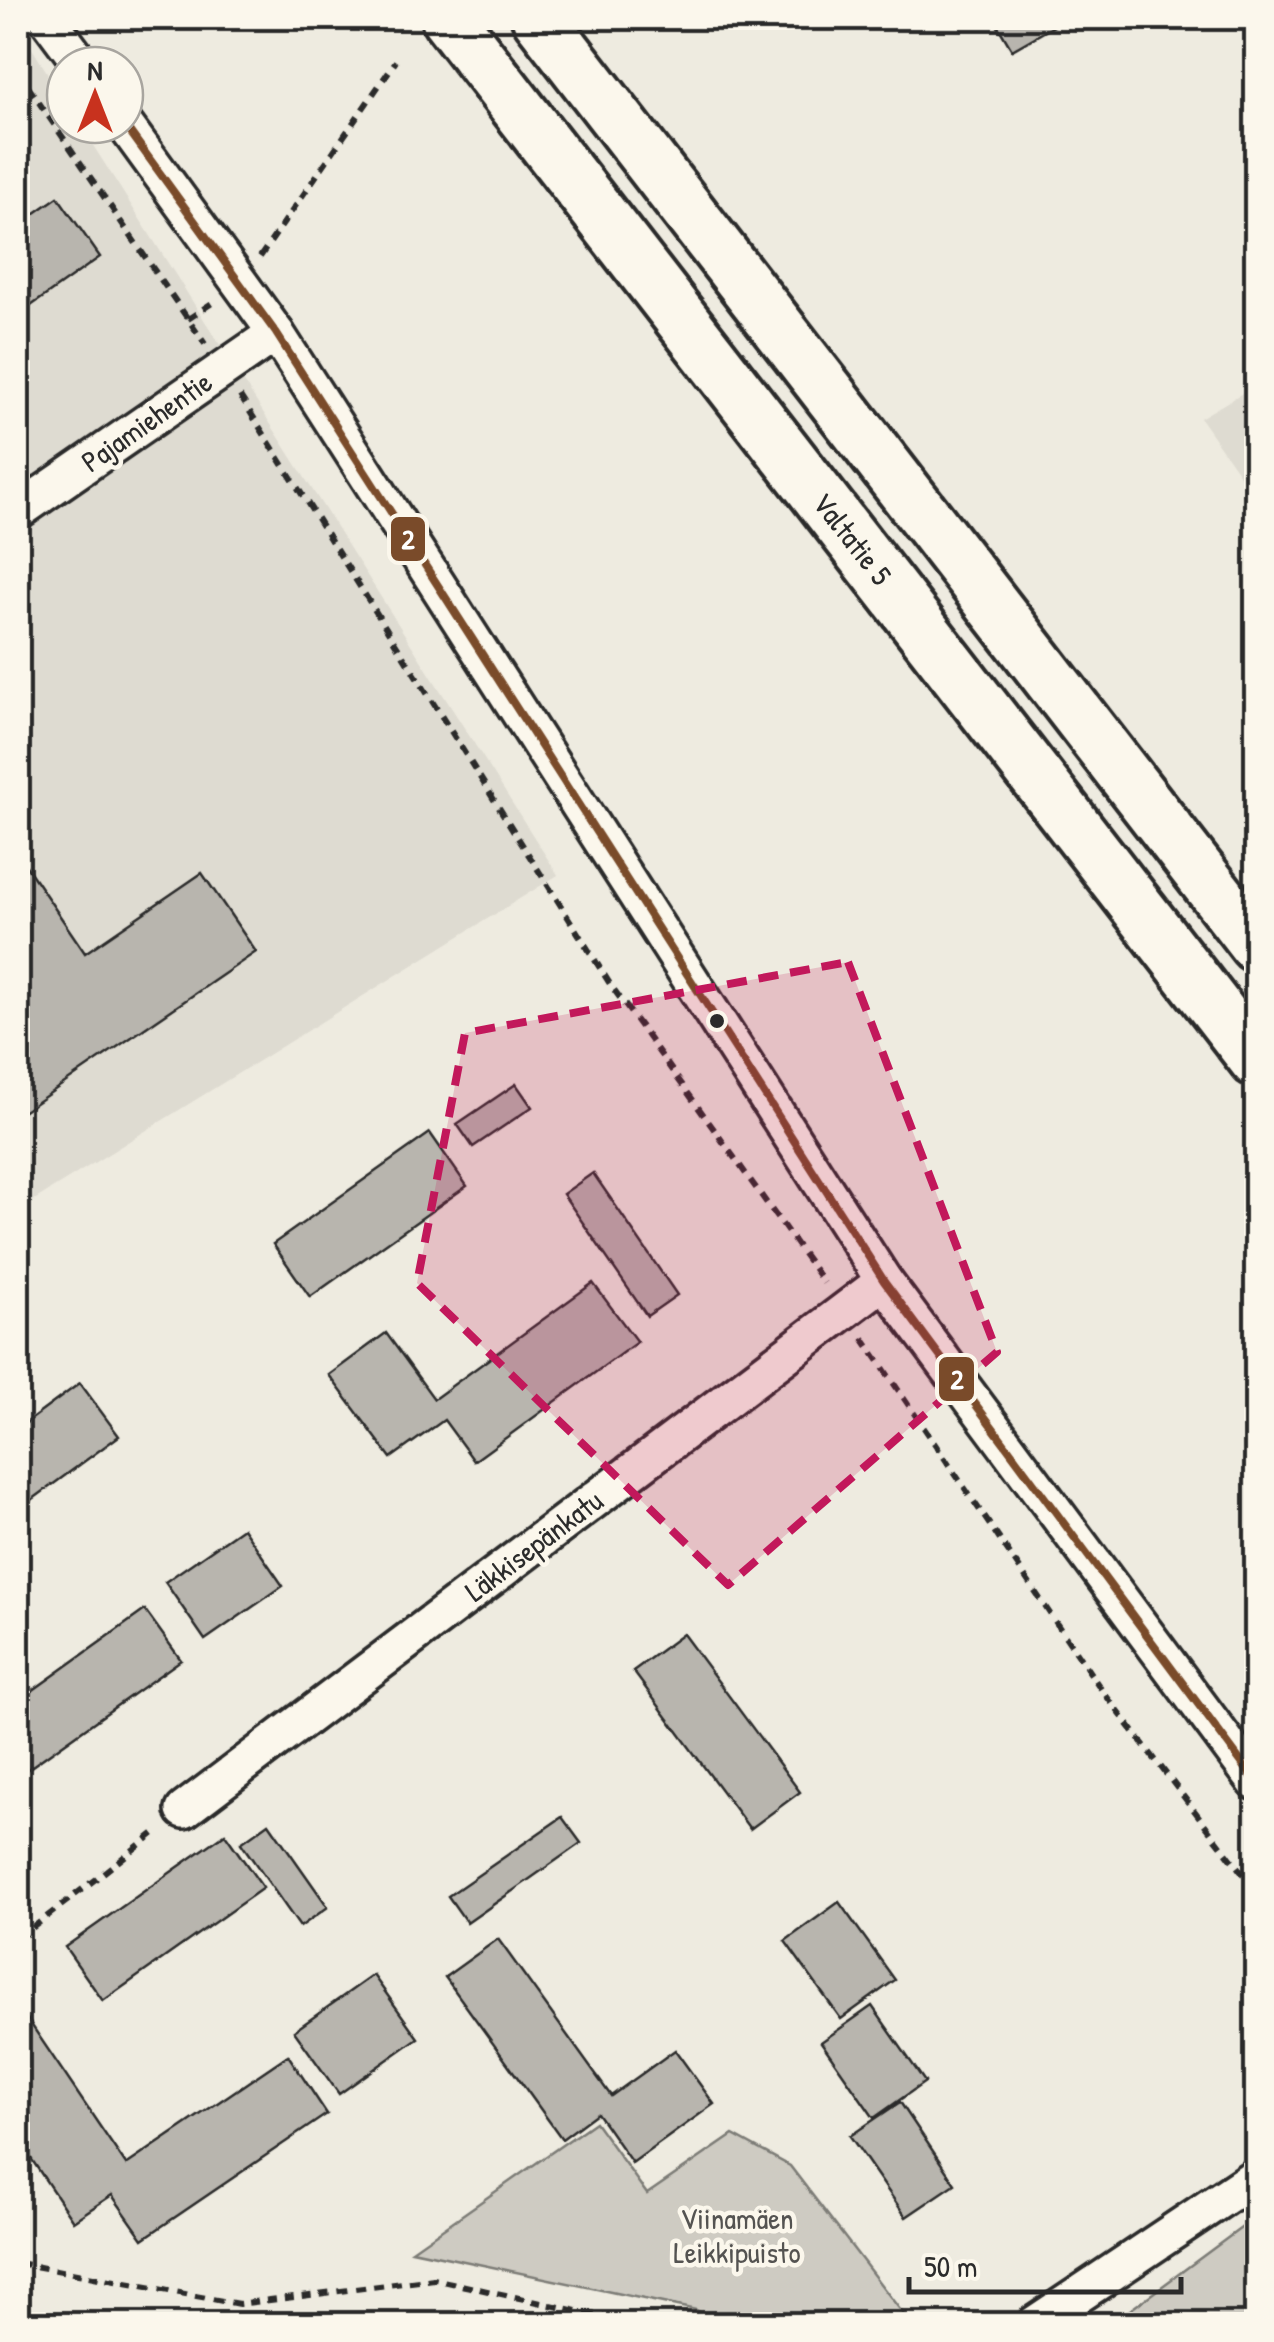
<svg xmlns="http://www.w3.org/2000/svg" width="1274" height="2342" viewBox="0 0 1274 2342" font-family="'Patrick Hand',sans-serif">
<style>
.built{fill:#dedbd1}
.green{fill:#cecbc2;stroke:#7c7b76;stroke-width:2.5}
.building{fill:#b8b5ae;stroke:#2b2b2b;stroke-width:2.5}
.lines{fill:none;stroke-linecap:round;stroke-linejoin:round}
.minor-casing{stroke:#2b2b2b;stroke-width:42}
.highway-casing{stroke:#2b2b2b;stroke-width:60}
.path{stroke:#2b2b2b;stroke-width:6;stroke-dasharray:10 8;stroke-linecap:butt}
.minor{stroke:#fbf7ec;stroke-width:35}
.highway{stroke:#fbf7ec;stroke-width:52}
.bus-1-casing{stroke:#fbf7ec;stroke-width:15}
.bus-1{stroke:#7a4b2a;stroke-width:8}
.marked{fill:#c2185b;fill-opacity:0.2;stroke:#c2185b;stroke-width:8;stroke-dasharray:20 12;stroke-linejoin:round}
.bus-dot{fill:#2b2b2b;stroke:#fbf7ec;stroke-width:4}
.labels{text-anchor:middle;stroke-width:9;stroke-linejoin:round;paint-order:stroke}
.street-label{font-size:30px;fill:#2b2b2b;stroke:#fbf7ec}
.park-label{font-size:30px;fill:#545351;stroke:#fbf7ec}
.line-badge{stroke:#fbf7ec;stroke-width:4}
.badge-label{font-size:28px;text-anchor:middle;font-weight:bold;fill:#fff}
</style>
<rect width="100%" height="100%" fill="#eeebe0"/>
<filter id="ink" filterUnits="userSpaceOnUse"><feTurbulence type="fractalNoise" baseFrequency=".01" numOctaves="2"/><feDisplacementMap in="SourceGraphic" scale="20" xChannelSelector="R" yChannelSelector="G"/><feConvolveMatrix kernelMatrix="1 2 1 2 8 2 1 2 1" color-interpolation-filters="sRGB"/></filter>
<g filter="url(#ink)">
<!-- built -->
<g class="built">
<path d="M18 26 65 101V125H80L558 875 18 1210Z"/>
<path d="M1256 385V498L1200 418Z"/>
</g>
<!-- green -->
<g class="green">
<path d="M595 2122 647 2194 733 2135 790 2166 911 2324H719L696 2310 412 2250Z"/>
<path d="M1256 2217V2324H1111Z"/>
</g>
<!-- building -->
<g class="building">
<path d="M993 18H1068L1012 50Z"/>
<path d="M58 197 100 257 18 315V225Z"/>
<path d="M18 854 85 953 202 873 256 952 18 1115Z"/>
<path d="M516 1084 532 1107 473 1147 457 1124Z"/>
<path d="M430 1133 467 1186 310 1297 273 1244Z"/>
<path d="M593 1173 677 1295 647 1316 563 1194Z"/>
<path d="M593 1283 637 1342 474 1461 444 1420 391 1458 329 1375 386 1333 434 1399Z"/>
<path d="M80 1383 119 1436 18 1510V1429Z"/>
<path d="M243 1528 283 1586 205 1640 165 1582Z"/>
<path d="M145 1610 181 1660 18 1776V1701Z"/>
<path d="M683 1634 800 1792 750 1829 633 1671Z"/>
<path d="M562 1817 581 1843 467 1923 448 1896Z"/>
<path d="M269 1823 328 1907 300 1927 241 1843Z"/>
<path d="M225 1834 263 1888 103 2001 65 1947Z"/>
<path d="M839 1902 895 1980 841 2019 785 1941Z"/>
<path d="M498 1939 611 2096 675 2050 714 2104 632 2163 597 2113 562 2139 445 1977Z"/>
<path d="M373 1975 418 2038 339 2094 294 2031Z"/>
<path d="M18 2005 126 2165 288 2055 327 2114 143 2239 112 2195 73 2221 18 2139Z"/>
<path d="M872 2006 925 2082 874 2118 821 2042Z"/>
<path d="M900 2102 955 2184 906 2217 850 2136Z"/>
</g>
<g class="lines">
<!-- minor casing -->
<g class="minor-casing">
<g id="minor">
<path d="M47 18 82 65"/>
<path d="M125 125 276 333 884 1281 1256 1782"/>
<path d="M18 511 276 333"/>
<path d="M184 1810 884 1281"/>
<path d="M1035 2324 1256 2176"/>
</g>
</g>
<!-- highway casing -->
<g class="highway-casing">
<g id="highway">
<path d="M448 18 1256 1060"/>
<path d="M539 18 1256 945"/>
</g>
</g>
<!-- path -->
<g class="path">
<path d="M18 72 205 344"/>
<path d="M260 257 396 61"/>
<path d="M188 319 212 303"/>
<path d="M240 396 610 984 824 1283"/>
<path d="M863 1338 1101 1689 1256 1891"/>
<path d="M18 1939 160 1829"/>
<path d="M18 2263 239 2304 434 2279 636 2324"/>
</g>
<!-- minor -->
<use href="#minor" class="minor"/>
<!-- highway -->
<use href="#highway" class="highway"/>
<!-- bus-1 casing -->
<g class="bus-1-casing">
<path id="bus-1" d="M125 125 276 333 884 1281 1256 1782"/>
</g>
<!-- bus-1 -->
<use href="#bus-1" class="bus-1"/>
</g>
</g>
<!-- marked area -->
<path class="marked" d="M848 962 997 1352 728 1585 417 1283 465 1033Z"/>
<!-- markers -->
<circle class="bus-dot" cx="717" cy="1021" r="9"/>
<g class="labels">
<!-- street labels -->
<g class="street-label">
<text transform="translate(147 422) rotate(-35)" y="10">Pajamiehentie</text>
<text transform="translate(852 539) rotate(52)" y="10">Valtatie 5</text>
<text transform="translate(534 1546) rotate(-37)" y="10">Läkkisepänkatu</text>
</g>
<!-- park labels -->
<g class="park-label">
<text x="737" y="2229">Viinamäen<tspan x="737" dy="34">Leikkipuisto</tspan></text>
</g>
</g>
<g class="line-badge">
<rect x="389" y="515" width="38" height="48" rx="10" fill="#7a4b2a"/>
<rect x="937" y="1355" width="39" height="48" rx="10" fill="#7a4b2a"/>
</g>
<g class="badge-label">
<text x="408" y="549">2</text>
<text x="957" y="1389">2</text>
</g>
<!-- margin -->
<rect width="1274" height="2342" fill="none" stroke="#fbf7ec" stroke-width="60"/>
<rect x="30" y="30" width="1214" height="2282" fill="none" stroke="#2b2b2b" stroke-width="4" filter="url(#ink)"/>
<!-- north arrow -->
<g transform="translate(95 95)"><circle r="48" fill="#fbf7ec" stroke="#a8a59f" stroke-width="2.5"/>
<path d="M0-8L18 38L0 25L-18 38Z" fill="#c8321e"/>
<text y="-15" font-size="28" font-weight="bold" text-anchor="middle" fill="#2b2b2b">N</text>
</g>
<!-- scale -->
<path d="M909 2277v15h272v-15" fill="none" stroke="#2b2b2b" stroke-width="5"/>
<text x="924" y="2277" font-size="30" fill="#2b2b2b" stroke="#fbf7ec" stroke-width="8" paint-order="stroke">50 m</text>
</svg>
